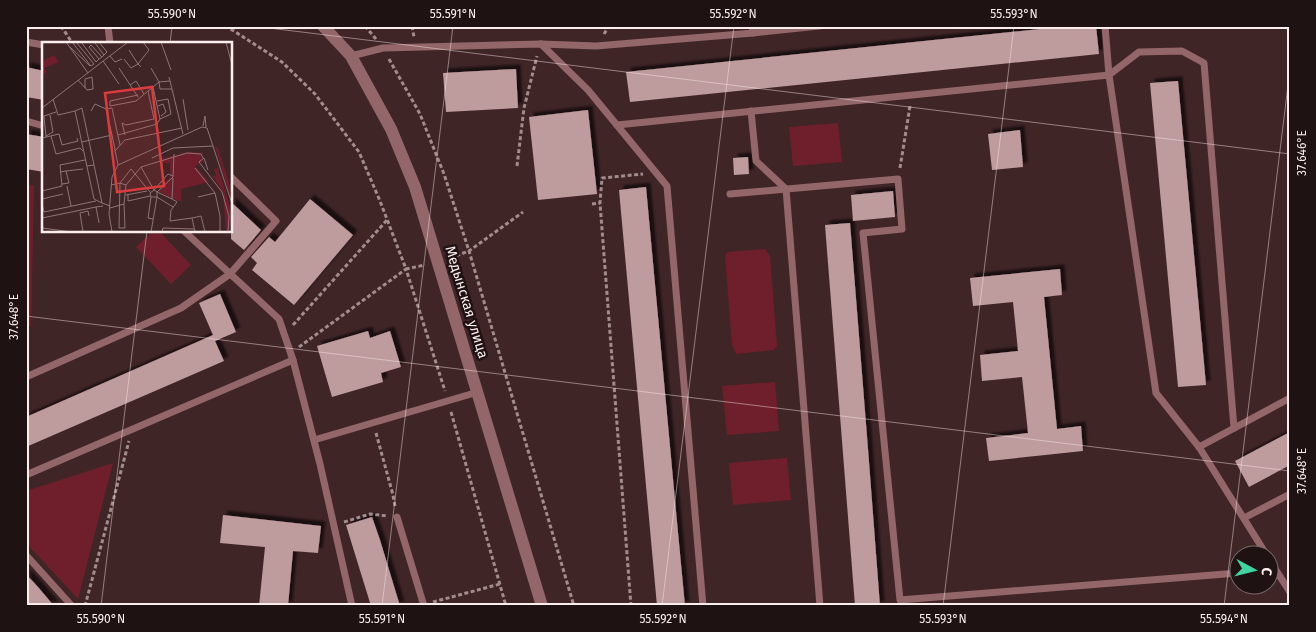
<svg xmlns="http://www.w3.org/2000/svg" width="1316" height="632" viewBox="0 0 1316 632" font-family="'Fira Sans',sans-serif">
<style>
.green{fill:#6e1f2b}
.building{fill:#be9b9d;filter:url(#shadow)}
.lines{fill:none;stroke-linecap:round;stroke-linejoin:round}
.path{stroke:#a28d8e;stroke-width:3;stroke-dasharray:4 2.5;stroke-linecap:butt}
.service{stroke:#936669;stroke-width:7}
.minor{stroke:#936669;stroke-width:12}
.ticks{fill:none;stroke:#fdeeee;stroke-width:1;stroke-opacity:0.45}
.labels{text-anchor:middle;stroke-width:5;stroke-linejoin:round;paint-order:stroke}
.street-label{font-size:14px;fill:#fdeeee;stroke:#1e1213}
.inset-road{fill:none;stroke:#8c7577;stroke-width:1}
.view{fill:#da3c3c;fill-opacity:0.15;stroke:#da3c3c;stroke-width:2.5}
.inset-edge{fill:none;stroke:#fdeeee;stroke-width:2.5}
.neatline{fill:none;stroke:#fdeeee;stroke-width:2}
.ticks-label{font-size:12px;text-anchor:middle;fill:#fdeeee}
</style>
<defs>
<filter id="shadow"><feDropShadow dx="4.5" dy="-4.5" stdDeviation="1" flood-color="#0009"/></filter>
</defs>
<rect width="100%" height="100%" fill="#402527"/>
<!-- green -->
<g class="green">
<path d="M838 123 842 162 793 166 789 127Z"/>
<path d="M26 184 34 186 31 326H26Z"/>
<path d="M153 231H159L191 265 171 284 136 247Z"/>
<path d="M765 249 770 256 777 346 774 350 736 354 732 345 725 256 727 252Z"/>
<path d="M775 382 779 431 727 435 722 386Z"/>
<path d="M787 458 791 500 733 505 729 463Z"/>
<path d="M113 463 78 599 26 543V491Z"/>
</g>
<!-- building -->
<g class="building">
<path d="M1069 26H1096L1099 54 630 102 626 72Z"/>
<path d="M26 67 44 71V100L26 97Z"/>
<path d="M516 69 518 108 446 112 443 73Z"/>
<path d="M1178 81 1206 385 1178 387 1150 83Z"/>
<path d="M588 110 597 194 538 200 529 117Z"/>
<path d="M1020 130 1023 167 992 170 988 134Z"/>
<path d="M26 134 44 137V172L26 169Z"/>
<path d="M748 157 749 174 734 175 733 158Z"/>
<path d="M646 187 677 522 685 606H657L619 190Z"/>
<path d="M893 191 895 217 853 221 851 195Z"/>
<path d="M310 199 353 235 294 305 252 270 257 263 251 257 269 237 275 242Z"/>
<path d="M231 202 261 230 244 250 231 239Z"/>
<path d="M850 223 868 449 880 606H855L825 225Z"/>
<path d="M1060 269 1062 295 1044 297 1057 429 1081 426 1083 451 989 461 986 438 1028 433 1022 377 982 381 980 355 1018 351 1013 302 973 306 970 278Z"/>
<path d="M220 294 236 332 215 341 224 361 26 447V417L213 335 199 303Z"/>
<path d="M368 331 370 338 390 331 401 367 381 373 383 382 332 397 317 346Z"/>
<path d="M1290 432V465L1249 487 1235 461Z"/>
<path d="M223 515 321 526 318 553 293 551 288 606H259L265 547 220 543Z"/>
<path d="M372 517 380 540 400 606H371L346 525Z"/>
<path d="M26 574 38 587 54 606H26Z"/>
</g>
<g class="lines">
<!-- path -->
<g class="path">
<path d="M61 26 73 44"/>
<path d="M225 26 234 31 282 62 315 94 359 152 380 201 406 269 425 265"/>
<path d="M365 26 376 39"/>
<path d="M412 26 414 37"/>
<path d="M604 34 609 26"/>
<path d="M389 59 420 114 444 174 469 251 574 606"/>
<path d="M517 166 524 108 537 56"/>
<path d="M900 168 910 106"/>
<path d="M592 204 600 203"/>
<path d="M450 258 469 251 523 212"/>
<path d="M293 325 387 220"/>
<path d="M299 347 406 269 445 391"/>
<path d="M451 412 506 606"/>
<path d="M376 433 393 495 395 506"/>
<path d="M344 522 370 514 387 516"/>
<path d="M433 602 500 584"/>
<path d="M85 606 129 441"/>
<path d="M631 606 600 203 602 178 643 174"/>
</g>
<!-- service -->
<g class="service">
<path d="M108 26 110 44"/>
<path d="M753 33 819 26"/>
<path d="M26 42 44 45"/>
<path d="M541 44 588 90 667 186 703 606"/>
<path d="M351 56 383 48 541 44 596 46 753 33 752 26"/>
<path d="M751 111 756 161 786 189 820 606"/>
<path d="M26 121 44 126"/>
<path d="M617 125 1109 75 1105 26"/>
<path d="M730 194 898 179 902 229 863 233 900 600 1238 573"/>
<path d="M184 231 279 319 293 360"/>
<path d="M26 377 181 308 230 274 276 221 231 177"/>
<path d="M1234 428 1204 63 1182 51 1139 52 1109 75 1156 393 1199 447 1266 554"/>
<path d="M314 440 478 392"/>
<path d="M1199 447 1290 398"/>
<path d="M26 475 293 360 320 464 352 606"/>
<path d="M397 517 424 606"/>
<path d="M1244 518 1290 494"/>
<path d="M26 555 72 606"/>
<path d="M1268 558 1290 592"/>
</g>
<!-- minor -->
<path class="minor" d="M323 26 351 56 391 129 415 187 542 606"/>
</g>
<!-- ticks -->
<path class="ticks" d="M253 26 1290 154M170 44 172 26M26 316 1290 471M101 606 147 231M382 606 453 26M662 606 734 26M943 606 1014 26M1224 606 1290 69"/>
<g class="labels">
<!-- street labels -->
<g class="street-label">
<text transform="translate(467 302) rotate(73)" y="5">Медынская улица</text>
</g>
</g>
<!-- overview -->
<g transform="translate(42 42)">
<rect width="190" height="190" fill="#402527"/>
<path d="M12 13 17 20 2 26 5 30 0 34 2 18ZM173 104 176 106 190 150V161ZM146 110 163 111 158 113 161 119 153 124 167 140 139 147 140 159H136L116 149 128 135V121H117V117ZM176 126 190 171 188 190H184L181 150 171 134 174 133 172 127Z" fill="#6e1f2b"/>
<path class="inset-road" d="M24 0 46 31M30 0 49 24 52 22 34 0M39 0 54 20 57 17M57 0 65 10 60 15M119 0 129 28M184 0 190 23M53 1 62 13M49 3 60 15 57 17 47 5ZM28 5 48 24M68 14 73 20 80 17M82 17 89 26 96 22 87 8M61 19 77 42M99 25 96 22 107 8 101 0M77 26 96 55M109 26 117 40 128 39M127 35 141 92M36 38 45 48 51 47 50 35 43 37V46M88 43 94 39 102 52M96 53 68 59V64L94 59 111 45M11 57 16 73 33 69 52 157 60 161M141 57 146 88M116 64 121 62 124 70 119 74M0 66 86 0M33 69 40 66 52 123M49 69 53 62 64 67M118 77 111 45 117 40 118 47H130M161 84 163 74 164 85M70 93 64 67 70 66 78 103M76 93 115 82 118 77 129 72 126 57 115 59M83 93 80 81 84 83 112 77 106 49M4 94 11 90 8 73M9 94 14 112 38 106 41 109M4 95 2 74 14 70M0 96 17 92 20 103 36 99 35 96M40 100 70 93 76 123M73 109 83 98 140 86M110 116 131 106 171 104M45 124 52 123 60 161 68 164M153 126 173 151 178 174V190M166 128 162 116 157 120 180 150 187 174 186 190M24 129 41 127M18 130 24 129 27 141 20 142M131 134 126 132 112 148 99 125 145 111 159 112 161 116M131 136 130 157 135 160 129 168 128 179 150 176 153 190M69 143 78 141 77 186H83L82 162M84 143 78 141 89 127 108 150M25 144 29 164M0 149 20 144 18 123 43 118M84 153 105 149M86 153V159L108 154M109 155 106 176 111 177M156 155 173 151M0 157 21 152M130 157 115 150 112 148 108 151 109 155H115V150L131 135 132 112M0 162 2 170 54 159M68 166 82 162 84 143 99 125M0 176 54 165M150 176 159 174 163 190M57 181 54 165 61 164M0 186 30 190M41 190 38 171 46 169 47 174M70 190 67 172 70 135 76 123 160 85 165 86 190 162M109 190 115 155 131 165M120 190 121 186 152 187"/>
<path class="view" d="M110 45 122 144 75 150 63 51Z"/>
<rect width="190" height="190" class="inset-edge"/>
</g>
<!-- border -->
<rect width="1316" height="632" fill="none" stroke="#1e1213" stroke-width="55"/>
<!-- north arrow -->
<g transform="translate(1254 570) rotate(97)"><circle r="24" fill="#1e1213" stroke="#776a6b"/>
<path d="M0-4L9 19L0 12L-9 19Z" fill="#40d4a2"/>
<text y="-8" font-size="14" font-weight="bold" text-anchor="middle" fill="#fdeeee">С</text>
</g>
<rect x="28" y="28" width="1260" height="576" class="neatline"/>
<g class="ticks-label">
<text x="172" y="18">55.590°N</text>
<text x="453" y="18">55.591°N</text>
<text x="733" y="18">55.592°N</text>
<text x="1014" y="18">55.593°N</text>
<text transform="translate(1302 153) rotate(-90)" y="4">37.646°E</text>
<text transform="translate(14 317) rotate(-90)" y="4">37.648°E</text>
<text transform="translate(1302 471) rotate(-90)" y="4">37.648°E</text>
<text x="101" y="623">55.590°N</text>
<text x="382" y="623">55.591°N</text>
<text x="663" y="623">55.592°N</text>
<text x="943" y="623">55.593°N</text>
<text x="1224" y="623">55.594°N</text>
</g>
</svg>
